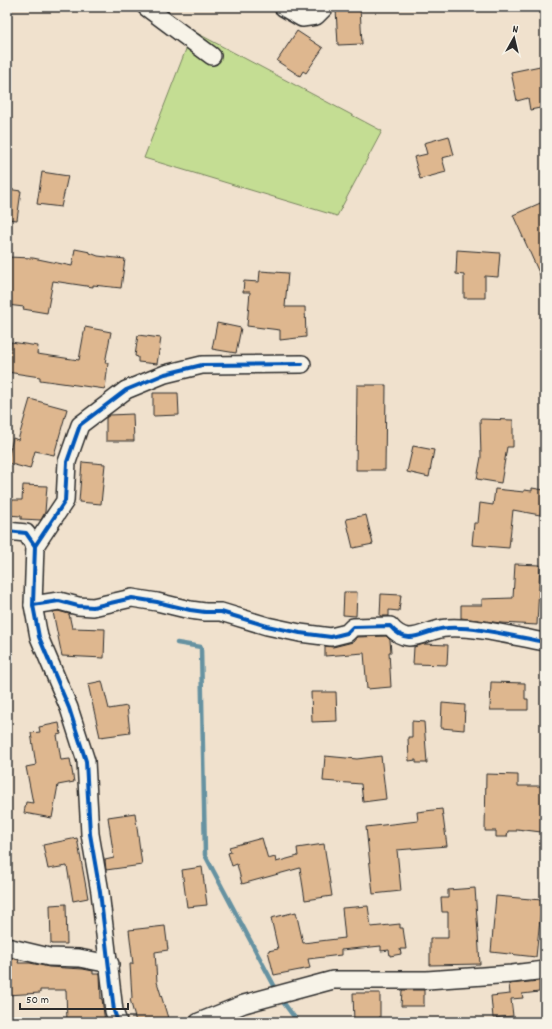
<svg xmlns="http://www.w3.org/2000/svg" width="552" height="1029" viewBox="0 0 552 1029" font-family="Dekko,sans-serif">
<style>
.green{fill:#c4dd93;stroke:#78845f}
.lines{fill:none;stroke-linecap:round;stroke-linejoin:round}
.stream{stroke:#6692a1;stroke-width:4.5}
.building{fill:#deb78f;stroke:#2b2b2b}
.street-casing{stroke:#2b2b2b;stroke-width:20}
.street{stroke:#f7f3e8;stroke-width:17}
.cycleway-casing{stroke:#f7f3e8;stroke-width:6}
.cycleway{stroke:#0057b8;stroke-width:4}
</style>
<rect width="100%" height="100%" fill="#f0e1cd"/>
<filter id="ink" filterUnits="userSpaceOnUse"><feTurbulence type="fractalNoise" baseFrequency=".025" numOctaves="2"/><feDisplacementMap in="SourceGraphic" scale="8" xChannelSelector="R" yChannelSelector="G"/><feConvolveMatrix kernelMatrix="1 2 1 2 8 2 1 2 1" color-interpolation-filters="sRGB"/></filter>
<g filter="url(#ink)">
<!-- green -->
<path class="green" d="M193 31 382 131 337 216 144 158Z"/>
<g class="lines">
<!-- stream -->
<g class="stream">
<path d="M177 643 201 647 205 855 277 991"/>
<path d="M280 998 298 1022"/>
</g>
</g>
<!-- building -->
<g class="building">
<path d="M360 7 362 44 338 45 336 9Z"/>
<path d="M297 31 323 48 306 73 303 71 300 76 277 61Z"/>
<path d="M545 65V107L530 110 528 98 517 101 511 72Z"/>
<path d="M449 136 454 155 442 158 446 172 420 179 414 157 427 154 424 143Z"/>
<path d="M42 172 68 176 61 207 37 204Z"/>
<path d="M7 189 21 191 17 220 7 219Z"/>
<path d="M545 201V286L513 215Z"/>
<path d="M75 249 90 252V253L98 256 125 259 121 288 93 285V287L53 281 47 313 23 309 24 307 7 305V257L33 258 72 266Z"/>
<path d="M457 250 500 253 498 277 485 276V298H464V275L456 274Z"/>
<path d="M260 271 288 273 285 307H305L306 337 280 340V330L247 326 250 292H243L244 281 259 282Z"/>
<path d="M217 323 241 328 236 353 212 349Z"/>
<path d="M85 327 111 332 105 363H108L105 389 40 380V377L7 372 11 342 38 346 37 354 79 360Z"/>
<path d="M138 335 161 338 157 364 138 362V357L135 356Z"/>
<path d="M357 385H386L385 470H356Z"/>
<path d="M153 393H178L179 415 153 416Z"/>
<path d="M30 399 67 409 54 455 35 451 30 469 7 463 13 438 18 440Z"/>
<path d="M133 414 134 441H106V418L110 415Z"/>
<path d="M480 419 513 420V447H507L501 483 477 479 481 457Z"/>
<path d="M413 446 434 450 429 477 407 472Z"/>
<path d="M82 462 105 464 101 504 79 502Z"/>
<path d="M23 485 47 486 45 512 41 520 21 519V516L7 515V500H22Z"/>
<path d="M532 488 544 490 540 515 513 510 509 548 472 545 474 523H478L480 503 493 505 495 489 524 492V490L532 491Z"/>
<path d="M366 515 373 544 353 548 346 519Z"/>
<path d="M515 564 540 565 537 625 501 623 461 618V605H482V599L513 598Z"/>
<path d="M344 592H357L356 616 343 615Z"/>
<path d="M381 594 401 595 399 611 389 610V616H380Z"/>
<path d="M58 611 69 614 72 628 105 629 104 658 62 656 53 612Z"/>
<path d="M386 636 390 640 391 652H389L391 687 367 689 364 653 325 656V646L333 647 353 642 357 637Z"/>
<path d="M424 644 448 645 447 665 413 664 414 647Z"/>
<path d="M102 681 109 709 127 706 130 733 100 737 88 684Z"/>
<path d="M491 682 525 683V699H528V710H490Z"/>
<path d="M311 692H336L337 721 312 722Z"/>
<path d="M442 703 465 705 464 730 441 728Z"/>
<path d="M412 721 424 722 427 763H416V760L409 761 408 737H412Z"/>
<path d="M59 723 61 734 57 735 61 760 70 759 74 782 58 785 52 818 24 813 26 802 33 803 26 767 36 765 31 733 40 732 39 727Z"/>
<path d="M325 756 357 759 381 756 386 799 363 802 361 784 323 781Z"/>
<path d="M486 774 518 775V786H543L542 804H545V820H542L541 832 517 829V831H508L507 837H496V831H485Z"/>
<path d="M442 809 447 846 397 850 401 891 373 894 366 827 418 821 417 812Z"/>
<path d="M135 813 142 865 106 870 105 860 114 858 108 817Z"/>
<path d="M77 838 88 898 73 901 67 866 48 869 43 845Z"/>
<path d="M262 838 268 859 275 857 276 862 298 856 297 848 324 844 332 896 305 900 300 868 242 884 237 864 232 866 228 853 231 852 229 847Z"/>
<path d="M202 867 207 905 187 907 182 870Z"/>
<path d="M475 888 480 964 430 965V938H448V912H442L441 898H448V890Z"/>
<path d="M496 896 542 900 536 957 491 952Z"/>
<path d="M66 904 67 944H51L50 905Z"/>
<path d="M368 906 371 927 400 924V928H403L406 949H400L401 954 390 956 389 950 381 951V946L341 950V955L308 959 310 968 274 975 268 951 278 949 271 918 296 912 303 943 345 938 342 908Z"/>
<path d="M165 926 168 950 155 952 157 982 168 1018 154 1022H136L130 999 132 998 130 964H133L129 930Z"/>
<path d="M7 957 19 960 18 963H30L49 967 83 969 93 971V974H100L101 999H102L105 1022H67L66 990H40V993L7 995Z"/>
<path d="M539 981V992L522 994 523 998 511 999 513 1016 493 1018 491 996 510 994 509 984Z"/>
<path d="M402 990H424V1006H401Z"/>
<path d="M353 993H380V1022H354Z"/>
</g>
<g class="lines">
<!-- street casing -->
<g class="street-casing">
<g id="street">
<path d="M146 7 212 56"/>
<path d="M283 7 302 18 316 16 325 7"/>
<path d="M7 531 26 533 35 546 33 605 39 637 69 708 86 761 90 834 100 892 114 1011 118 1022"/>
<path d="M35 546 65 501 67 462 80 425 126 390 165 374 202 365 302 364"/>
<path d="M33 605 59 601 78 606 93 607 132 598 157 602 190 610 205 612H221L267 626 300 633 331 637 347 633 353 627 390 626C409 649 425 629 447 628 476 626 516 637 545 642"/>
<path d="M7 947 49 957 79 958 110 964"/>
<path d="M199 1022 244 1004 333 980H427L512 974 545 970"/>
</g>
</g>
<!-- street -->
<use href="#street" class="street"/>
<!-- cycleway casing -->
<g class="cycleway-casing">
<g id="cycleway">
<path d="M7 531 26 533 35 546 33 605 39 637 69 708 86 761 90 834 100 892 114 1011 118 1022"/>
<path d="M35 546 65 501 67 462 80 425 126 390 165 374 202 365 302 364"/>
<path d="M33 605 59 601 78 606 93 607 132 598 157 602 190 610 205 612H221L267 626 300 633 331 637 347 633 353 627 390 626C409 649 425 629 447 628 476 626 516 637 545 642"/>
</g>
</g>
<!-- cycleway -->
<use href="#cycleway" class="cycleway"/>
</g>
</g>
<!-- margin -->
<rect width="552" height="1029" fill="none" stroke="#f7f3e8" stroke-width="24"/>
<rect x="12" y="12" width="528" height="1005" fill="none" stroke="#2b2b2b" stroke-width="1.5" filter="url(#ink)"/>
<!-- north arrow -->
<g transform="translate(514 38) rotate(8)" stroke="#f7f3e8" stroke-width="3" paint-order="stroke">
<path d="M0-3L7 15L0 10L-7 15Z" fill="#2b2b2b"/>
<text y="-6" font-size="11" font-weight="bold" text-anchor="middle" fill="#2b2b2b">N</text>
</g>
<!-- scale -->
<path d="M20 1003v6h108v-6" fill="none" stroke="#2b2b2b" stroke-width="2"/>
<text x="26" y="1003" font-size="12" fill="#2b2b2b" stroke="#f7f3e8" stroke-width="3" paint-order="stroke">50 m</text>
</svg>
